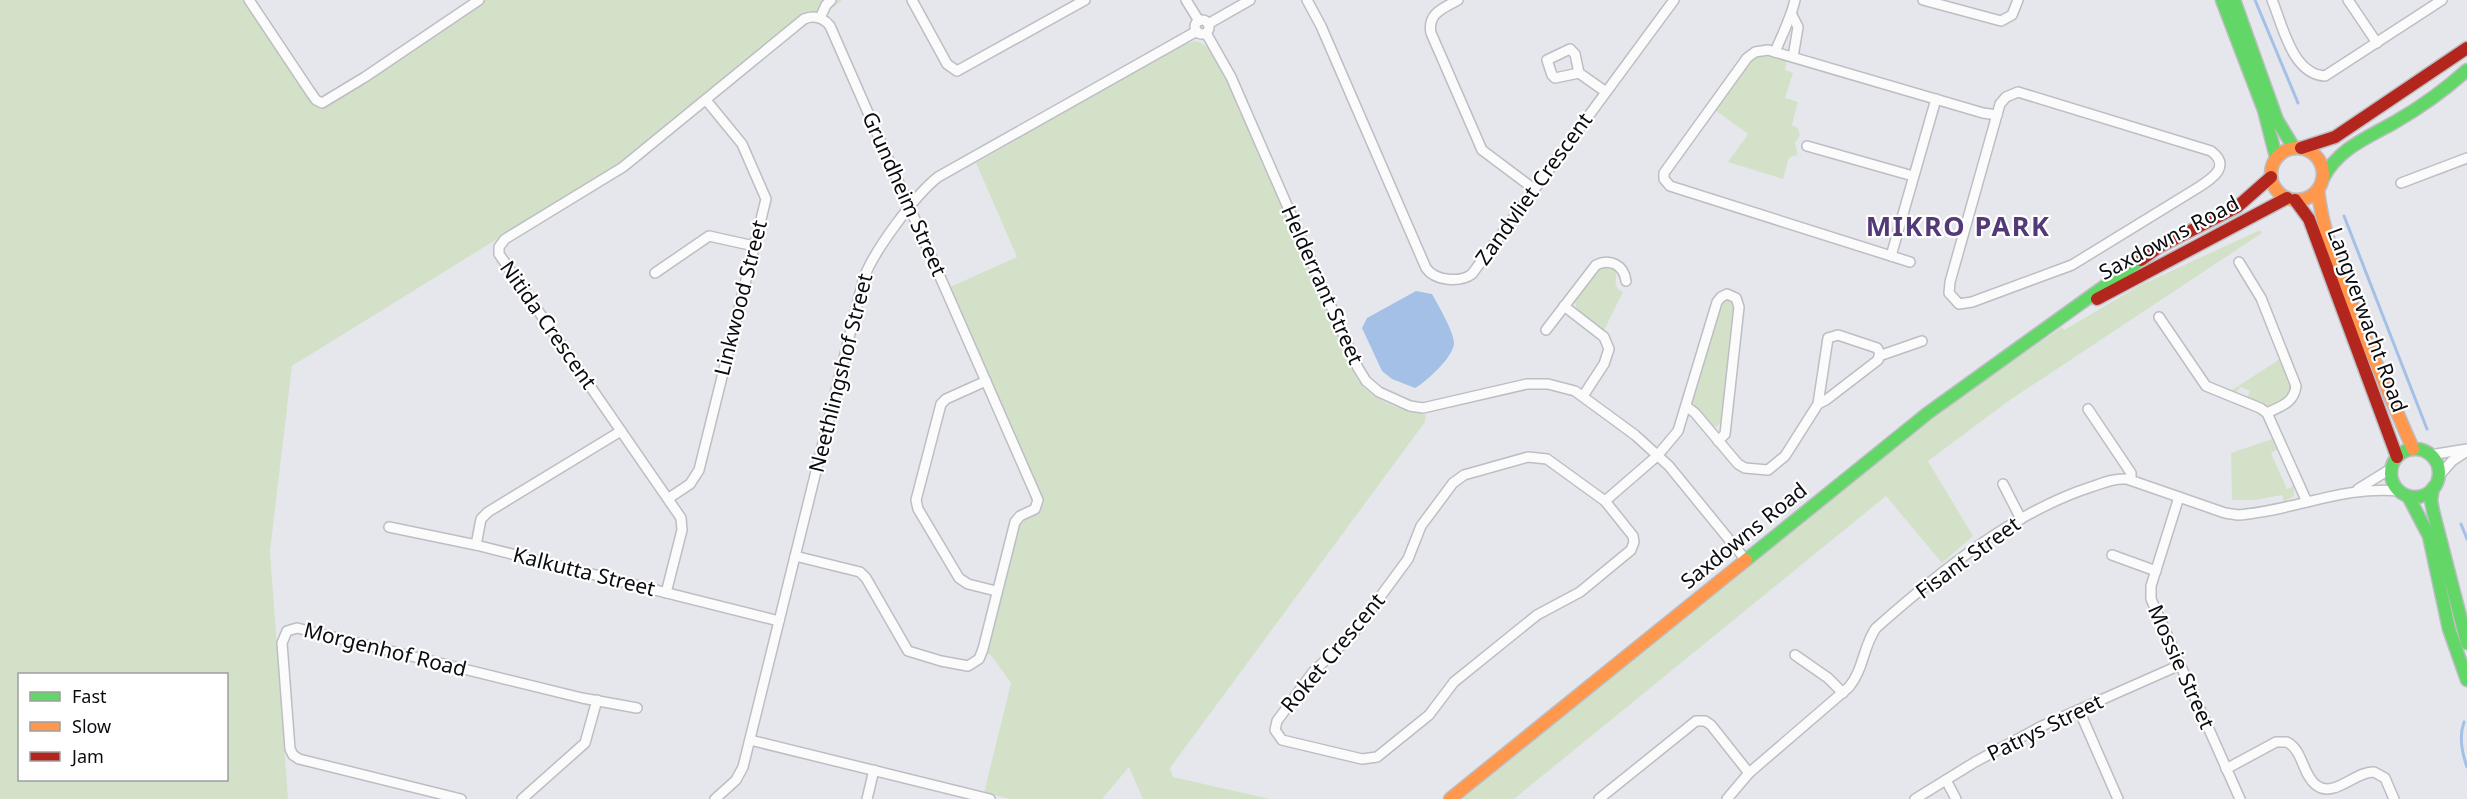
<svg xmlns="http://www.w3.org/2000/svg" width="2467" height="799" viewBox="0 0 2467 799" font-family="'Noto Sans',sans-serif">
<style>
.green{fill:#d4e1c9;fill-rule:evenodd}
.water{fill:#a5c0e7}
.lines{fill:none;stroke-linecap:round;stroke-linejoin:round}
.stream{stroke:#a5c0e7;stroke-width:3}
.street-casing{stroke:#bdbec3;stroke-width:12}
.fast-casing{stroke:#bdbec3;stroke-width:15}
.slow-casing{stroke:#bdbec3;stroke-width:15}
.jam-casing{stroke:#bdbec3;stroke-width:15}
.street{stroke:#fbfbfc;stroke-width:9}
.fast{stroke:#63d668;stroke-width:12}
.slow{stroke:#ff974d;stroke-width:12}
.jam{stroke:#b3261e;stroke-width:12}
.labels{text-anchor:middle;stroke-width:4.5;stroke-linejoin:round;paint-order:stroke}
.street-label{font-size:21px;fill:#0b0c10;stroke:#fff}
.district-label{font-size:27px;font-weight:bold;letter-spacing:1.5px;fill:#523a76;stroke:#fff}
</style>
<rect width="100%" height="100%" fill="#e6e7ed"/>
<!-- green -->
<g class="green">
<path d="M0 0H253L322 100 474 0H842L824 15 814 12 802 14 620 163 292 366 270 551 288 799H0ZM20 674H226V780H20Z"/>
<path d="M1196 41C1211 45 1217 62 1224 75L1356 378C1372 401 1400 410 1426 415L1425 422 1170 768 1173 777 1270 799H1143L1129 767 1102 799H1011L984 793 1011 683 991 655 987 654 1018 526C1027 512 1046 515 1041 494L950 287 1017 257 976 163 1181 45Z"/>
<path d="M1767 54 1787 60 1785 70 1793 73 1785 98 1798 102 1792 125 1798 128 1800 135 1795 143 1798 155 1789 157 1783 179 1728 162 1748 134 1715 110 1754 58Z"/>
<path d="M2260 230 2262 233 2010 400 1928 461 1973 536 1942 563 1886 496 1514 799H1462L1873 465 1968 392 2062 327 2064 330 2139 286Z"/>
<path d="M1607 264 1616 270C1617 278 1612 287 1623 292L1604 330 1577 310 1575 301 1596 269Z"/>
<path d="M1729 300 1733 303 1734 308 1722 422 1716 427C1707 424 1695 408 1692 399L1721 305 1724 301Z"/>
<path d="M2280 359 2291 386 2289 397 2272 407 2247 398 2250 391 2240 387 2236 394 2229 392Z"/>
<path d="M2272 439 2277 450 2271 453 2287 489 2294 486V496L2284 502 2282 495 2255 500H2232L2231 453Z"/>
</g>
<!-- water -->
<path class="water" d="M1416 291 1432 294C1438 305 1453 330 1454 342 1455 356 1426 382 1415 388L1392 379 1382 371 1362 328 1367 318Z"/>
<g class="lines">
<!-- stream -->
<g class="stream">
<path d="M2255 0 2298 103"/>
<path d="M2344 216 2427 429"/>
<path d="M2461 524 2467 539"/>
<path d="M2464 722C2459 736 2462 753 2467 767"/>
</g>
<!-- street casing -->
<g class="street-casing">
<g id="street">
<path d="M249 0 309 90 316 100 322 103 365 77 479 0"/>
<path d="M912 0 947 64 957 71 1085 0"/>
<path d="M1186 0 1199 21"/>
<path d="M1307 0 1321 26 1426 268C1435 281 1460 283 1472 274L1674 0"/>
<path d="M1458 0C1444 8 1427 13 1431 33L1482 150 1534 189"/>
<path d="M1923 0 2001 21 2012 15 2018 0"/>
<path d="M2272 0C2283 26 2292 74 2325 76L2442 0"/>
<path d="M2348 0 2377 43"/>
<path d="M1792 15 1798 27 1793 57"/>
<path d="M820 18 826 5 831 0"/>
<circle cx="1202" cy="27" r="7"/>
<path d="M1208 24 1250 0"/>
<path d="M1206 33 1231 77 1358 368 1366 381 1379 392 1410 406 1423 408 1527 384H1548L1575 391 1635 435 1669 466 1745 559"/>
<path d="M1775 52C1782 35 1791 18 1795 0"/>
<path d="M1579 73 1575 54 1570 49 1547 60 1552 75 1555 78 1579 73 1606 92"/>
<path d="M2018 92 2211 151C2231 166 2213 178 2199 187L2072 265 1972 302 1959 304 1949 293 1950 282 2000 104 2006 97Z"/>
<path d="M1807 146 1913 176"/>
<path d="M2401 183 2467 158"/>
<path d="M1891 256 1936 99"/>
<path d="M1910 262 1670 186 1664 179V173L1747 58 1755 52 1768 50 1983 113 1997 115"/>
<path d="M2239 262 2261 298 2296 386C2294 403 2281 406 2267 413"/>
<path d="M655 273 709 236 754 246"/>
<path d="M1564 306 1604 337 1609 349 1604 364 1583 396"/>
<path d="M2159 317 2206 386 2260 408 2267 413 2307 502"/>
<path d="M1546 330 1596 265C1610 258 1624 265 1626 281"/>
<path d="M1879 356 1922 341"/>
<path d="M986 381 946 399 941 404 916 500 918 509 959 578 968 584 996 591"/>
<path d="M1686 406 1695 413 1738 464 1745 468 1768 470 1785 456 1818 404 1828 338 1838 335 1877 348 1880 353 1878 360 1826 400 1818 404"/>
<path d="M2088 409 2131 473V480"/>
<path d="M2430 455 2467 449"/>
<path d="M1528 457 1547 459 1605 501 1633 536 1634 542 1631 550 1580 592 1537 615 1454 682 1429 715 1377 757 1362 759 1282 740 1275 730 1277 721 1313 672 1352 635 1408 559 1421 526 1453 483 1464 475Z"/>
<path d="M2438 477 2452 461 2467 451"/>
<path d="M2003 484 2021 519"/>
<path d="M2358 489 2392 468"/>
<path d="M2179 497 2151 586V599L2240 799"/>
<path d="M669 498 690 484 699 470 766 199 742 144 706 100"/>
<path d="M1605 501 1657 456 1678 431 1717 302 1721 297 1727 294 1736 298 1739 307 1725 434 1718 441"/>
<path d="M389 527 476 545 779 621"/>
<path d="M476 545 481 519 488 512 621 431"/>
<path d="M2112 555 2156 571"/>
<path d="M666 593 682 530 681 518 499 254V247L505 239 623 167 804 19C814 15 823 17 830 26L1038 500 1035 509 1020 516 1015 522 983 649 979 659 968 666 941 661 908 651 866 578 860 572 795 556"/>
<path d="M1795 655 1828 678 1843 693"/>
<path d="M2079 710 2118 799"/>
<path d="M750 740 990 799"/>
<path d="M2226 769 2276 742H2287C2303 750 2302 774 2316 785 2334 799 2355 771 2374 772L2385 778 2394 799"/>
<path d="M1946 780 1956 799"/>
<path d="M461 799 299 759 293 755 290 749 282 643 287 631 297 628 582 698 637 708"/>
<path d="M522 799 585 743 597 700"/>
<path d="M715 799 736 780 743 767 863 281C871 254 916 194 938 177L1197 31"/>
<path d="M867 799 874 770"/>
<path d="M1599 799 1696 721H1705L1711 725 1749 773"/>
<path d="M1727 799 1749 773 1849 687C1864 669 1863 646 1876 628 1937 574 2013 512 2091 487 2103 483 2114 478 2127 479L2225 513 2238 515C2293 511 2344 485 2400 491"/>
<path d="M1915 799 1975 762 2042 726 2180 665"/>
</g>
</g>
<!-- fast casing -->
<g class="fast-casing">
<g id="fast">
<path d="M2222 0 2264 110 2276 157"/>
<path d="M2234 0 2277 120 2294 148"/>
<path d="M2323 178C2339 148 2367 138 2395 122 2421 107 2445 90 2467 70"/>
<circle cx="2415" cy="473" r="24"/>
<path d="M2433 488 2431 500 2433 511 2467 643"/>
<path d="M2408 496 2429 536 2449 629 2467 680"/>
<path d="M1746 560 1928 413 2141 260"/>
</g>
</g>
<!-- slow casing -->
<g class="slow-casing">
<g id="slow">
<circle cx="2297" cy="174" r="26"/>
<path d="M2318 190C2322 230 2337 267 2352 304 2371 353 2392 401 2413 449"/>
<path d="M1450 799 1746 560"/>
</g>
</g>
<!-- jam casing -->
<g class="jam-casing">
<g id="jam">
<path d="M2301 148 2335 137 2467 48"/>
<path d="M2295 200 2309 219 2397 457"/>
<path d="M2141 260 2159 247 2237 207 2271 177"/>
<path d="M2097 299 2287 198"/>
</g>
</g>
<!-- street -->
<use href="#street" class="street"/>
<!-- fast -->
<use href="#fast" class="fast"/>
<!-- slow -->
<use href="#slow" class="slow"/>
<!-- jam -->
<use href="#jam" class="jam"/>
</g>
<g class="labels">
<!-- street labels -->
<g class="street-label">
<text transform="translate(1534 189) rotate(-54)" y="7">Zandvliet Crescent</text>
<text transform="translate(904 194) rotate(66)" y="7">Grundheim Street</text>
<text transform="translate(2169 238) rotate(-28)" y="7">Saxdowns Road</text>
<text transform="translate(1322 285) rotate(66)" y="7">Helderrant Street</text>
<text transform="translate(741 298) rotate(-76)" y="7">Linkwood Street</text>
<text transform="translate(2367 320) rotate(70)" y="7">Langverwacht Road</text>
<text transform="translate(548 325) rotate(55)" y="7">Nitida Crescent</text>
<text transform="translate(841 373) rotate(-76)" y="7">Neethlingshof Street</text>
<text transform="translate(1744 536) rotate(-39)" y="7">Saxdowns Road</text>
<text transform="translate(1968 558) rotate(-36)" y="7">Fisant Street</text>
<text transform="translate(584 572) rotate(14)" y="7">Kalkutta Street</text>
<text transform="translate(385 650) rotate(14)" y="7">Morgenhof Road</text>
<text transform="translate(1333 653) rotate(-50)" y="7">Roket Crescent</text>
<text transform="translate(2181 667) rotate(66)" y="7">Mossie Street</text>
<text transform="translate(2045 728) rotate(-26)" y="7">Patrys Street</text>
</g>
<!-- district labels -->
<g class="district-label">
<text x="1958" y="236">MIKRO PARK</text>
</g>
</g>
<!-- legend -->
<rect x="18" y="673" width="210" height="108" fill="#ffffff" stroke="#9d9e9f" stroke-width="1.5"/>
<rect x="30" y="692" width="30" height="9" fill="#63d668" stroke="#9d9e9f" stroke-width="1.5"/>
<text x="72" y="703" font-size="18" fill="#0b0c10">Fast</text>
<rect x="30" y="722" width="30" height="9" fill="#ff974d" stroke="#9d9e9f" stroke-width="1.5"/>
<text x="72" y="733" font-size="18" fill="#0b0c10">Slow</text>
<rect x="30" y="752" width="30" height="9" fill="#b3261e" stroke="#9d9e9f" stroke-width="1.5"/>
<text x="72" y="763" font-size="18" fill="#0b0c10">Jam</text>
</svg>
